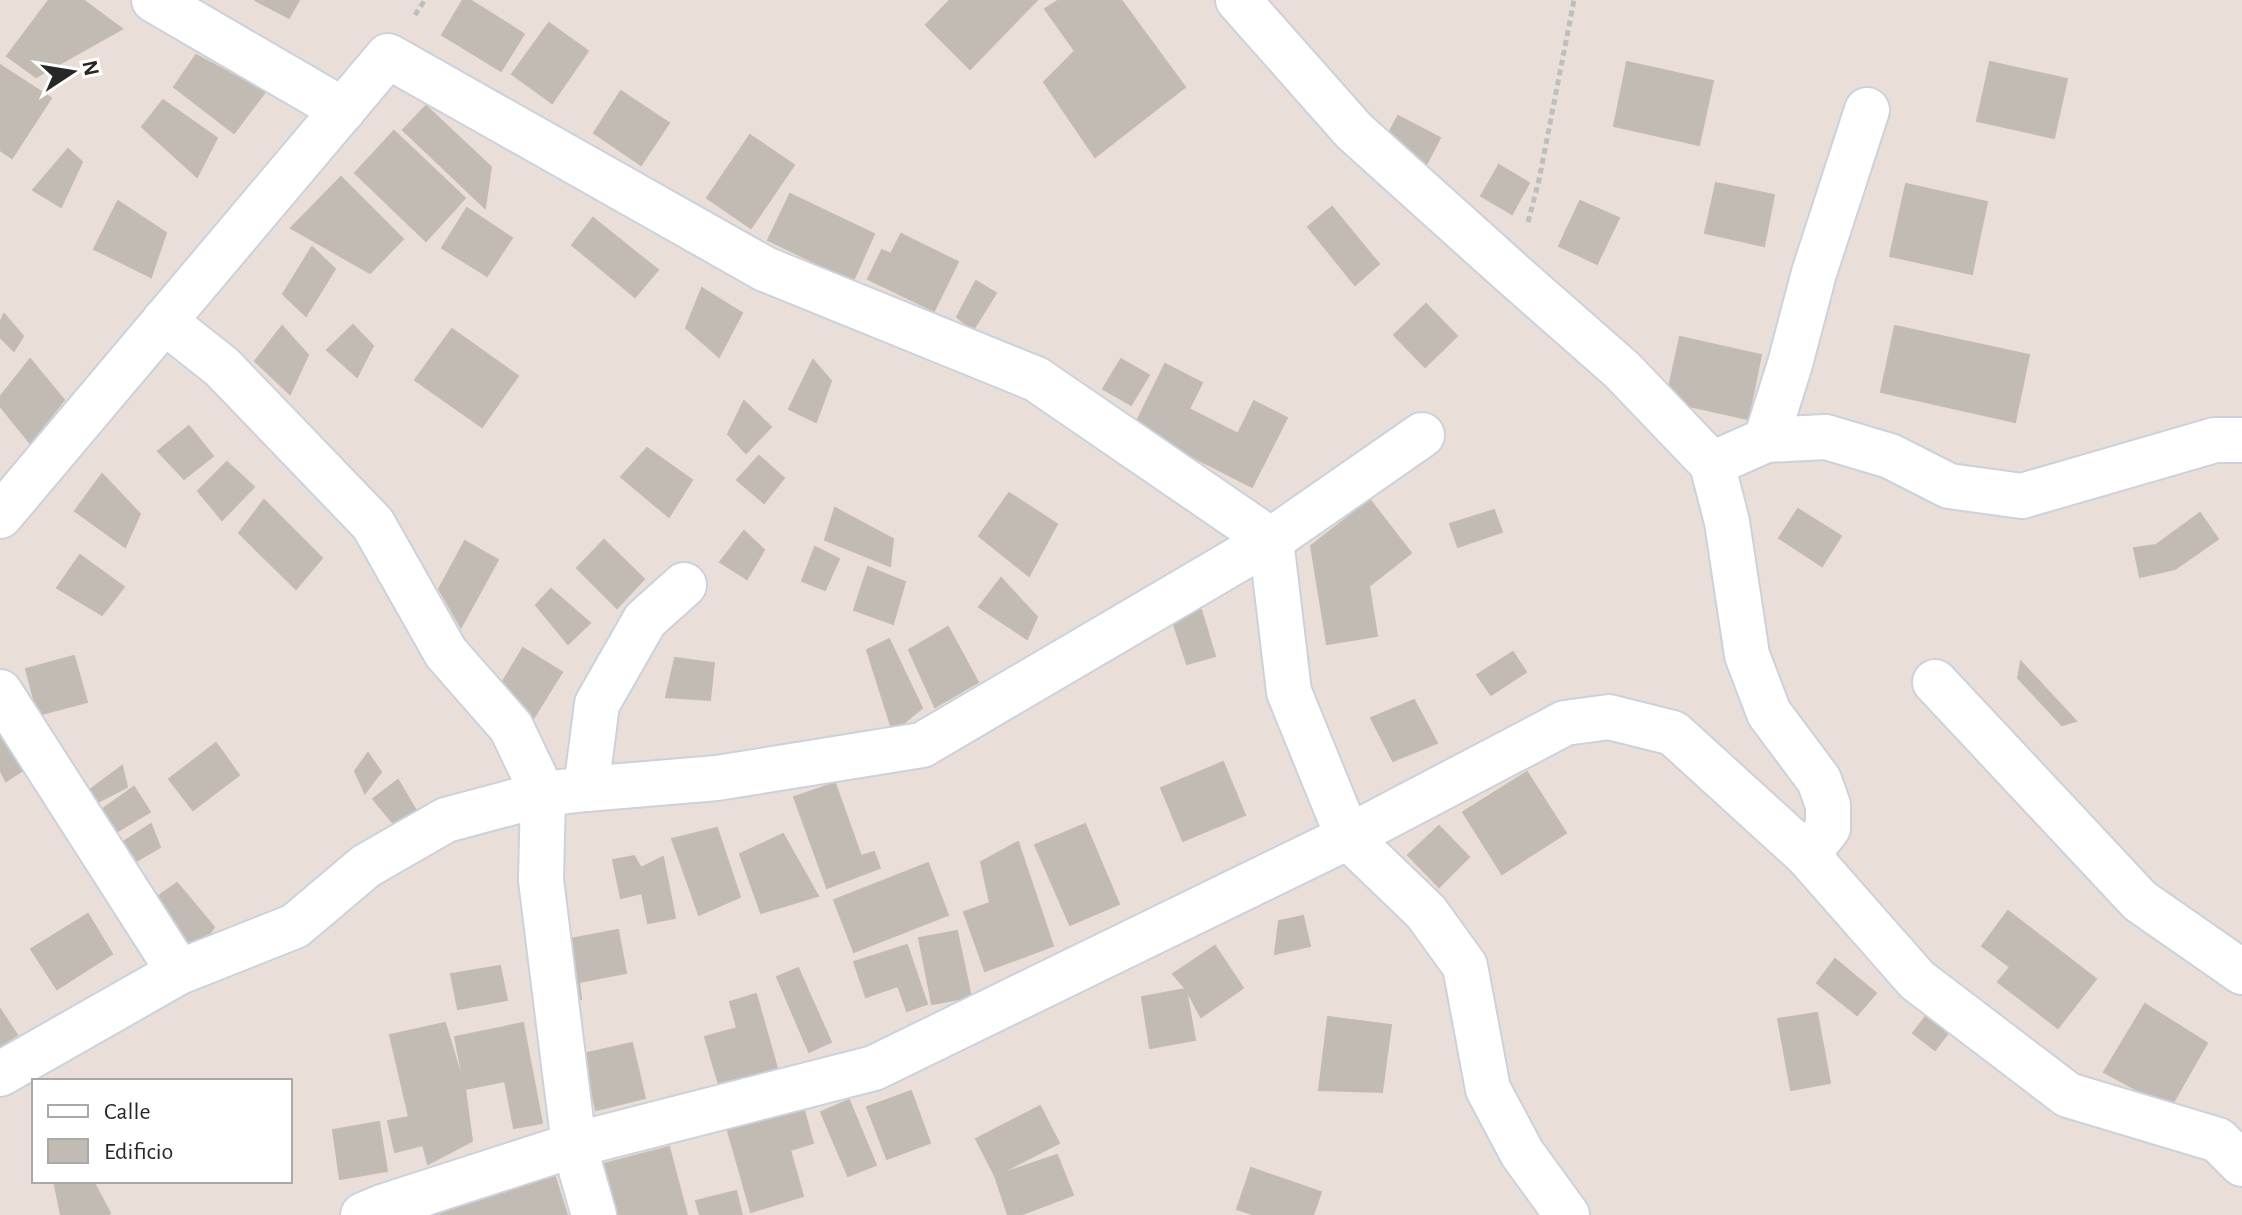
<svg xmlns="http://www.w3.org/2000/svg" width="2242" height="1215" viewBox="0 0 2242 1215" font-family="'Alegreya Sans',sans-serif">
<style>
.building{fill:#c1bbb4;stroke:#c4bbb3;stroke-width:2}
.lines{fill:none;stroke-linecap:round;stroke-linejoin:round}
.street-casing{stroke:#cbd2dc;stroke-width:48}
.path{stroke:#bebebe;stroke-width:5;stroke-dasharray:6 4;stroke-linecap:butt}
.street{stroke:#fff;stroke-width:44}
</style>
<rect width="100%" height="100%" fill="#e9dfd8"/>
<!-- building -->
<g class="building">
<path d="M49 0H83L122 29 36 77 7 56Z"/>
<path d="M255 0H299L289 18Z"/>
<path d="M463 0H470L524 34 501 71 442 35Z"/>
<path d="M950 0H1037L970 69 926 25Z"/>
<path d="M1059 0H1121L1185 87 1095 157 1044 82 1075 51 1045 9Z"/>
<path d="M549 23 588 51 552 103 512 74Z"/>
<path d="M196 55 265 92 234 133 174 87Z"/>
<path d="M1627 62 1713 81 1699 145 1614 126Z"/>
<path d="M1990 62 2067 79 2054 138 1977 121Z"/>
<path d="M0 65 51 98 12 158 0 150Z"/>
<path d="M621 91 669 123 641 165 594 133Z"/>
<path d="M163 100 217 138 197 177 142 127Z"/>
<path d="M426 106 491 167 485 208 403 130Z"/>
<path d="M1398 116 1440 138 1425 167 1383 144Z"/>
<path d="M394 131 465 198 426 241 355 173Z"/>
<path d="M750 135 794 165 751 228 707 198Z"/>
<path d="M68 149 82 162 61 207 33 190Z"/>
<path d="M1499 165 1529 183 1512 214 1481 196Z"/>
<path d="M341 177 403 239 370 273 291 228Z"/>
<path d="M1716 183 1774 195 1764 246 1705 233Z"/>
<path d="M1906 184 1987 202 1972 274 1890 256Z"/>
<path d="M790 194 874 234 853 281 768 240Z"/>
<path d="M118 201 166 233 151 277 94 249Z"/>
<path d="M1580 201 1619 218 1597 264 1559 246Z"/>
<path d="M1332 207 1379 264 1355 285 1308 227Z"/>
<path d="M467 208 512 238 487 276 442 248Z"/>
<path d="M593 218 658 270 635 297 572 245Z"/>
<path d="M901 234 958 262 934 311 868 279 882 250 891 254Z"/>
<path d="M312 247 335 269 306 316 283 294Z"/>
<path d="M976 281 996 293 973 330 957 317Z"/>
<path d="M702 288 742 313 719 357 686 328Z"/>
<path d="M1426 304 1457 336 1425 367 1394 335Z"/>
<path d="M4 314 23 336 14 351 0 337V323Z"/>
<path d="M353 325 373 346 357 377 327 350Z"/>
<path d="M282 326 308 355 290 394 255 361Z"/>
<path d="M1895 326 2029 355 2015 422 1881 392Z"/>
<path d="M452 329 518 376 482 427 415 380Z"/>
<path d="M1680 337 1761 355 1748 419 1666 401Z"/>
<path d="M30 359 64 400 30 443 0 406V397Z"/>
<path d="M1121 359 1149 375 1131 405 1103 389Z"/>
<path d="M813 360 831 381 816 422 789 409Z"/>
<path d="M1165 364 1202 383 1189 409 1238 434 1254 401 1287 418 1252 487 1134 427Z"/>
<path d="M744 401 771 427 746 453 728 434Z"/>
<path d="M189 426 213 456 184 479 158 451Z"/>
<path d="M647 448 692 480 669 517 621 477Z"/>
<path d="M759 456 784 478 764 503 737 480Z"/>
<path d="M227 462 254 487 222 520 198 491Z"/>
<path d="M102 474 140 514 125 547 75 511Z"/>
<path d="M1009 493 1057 524 1029 576 979 536Z"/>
<path d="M264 500 322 558 296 589 239 533Z"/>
<path d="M1370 500 1411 553 1369 586 1377 636 1327 644 1311 546Z"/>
<path d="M835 508 893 539 890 566 825 540Z"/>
<path d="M1798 509 1841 536 1822 566 1779 538Z"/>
<path d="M1494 510 1502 532 1458 547 1450 524Z"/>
<path d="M2200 513 2218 539 2175 569 2140 577 2134 548 2156 545Z"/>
<path d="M744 531 764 550 747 579 720 562Z"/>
<path d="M604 540 644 579 617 608 577 568Z"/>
<path d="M465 541 498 560 461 627 439 589Z"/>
<path d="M815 547 839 559 825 590 802 581Z"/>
<path d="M80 555 124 587 102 615 57 588Z"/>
<path d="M868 567 905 582 893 624 854 610Z"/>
<path d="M1001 578 1037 617 1027 639 979 607Z"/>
<path d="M551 589 590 623 568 644 536 605Z"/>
<path d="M1201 610 1215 656 1187 664 1172 619Z"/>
<path d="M948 627 978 682 935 707 909 650Z"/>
<path d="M889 639 922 708 893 732 867 650Z"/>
<path d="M523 648 562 672 531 722 493 698Z"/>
<path d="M1513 652 1526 672 1491 695 1477 675Z"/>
<path d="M74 656 87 702 38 715 26 669Z"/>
<path d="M675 658 714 663 710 700 666 697Z"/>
<path d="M2021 662 2076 721 2062 725 2018 678Z"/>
<path d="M1414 700 1437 743 1393 761 1371 718Z"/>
<path d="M0 728 25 769 6 781 0 770Z"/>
<path d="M216 743 239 775 193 810 169 779Z"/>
<path d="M368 753 381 772 365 793 355 771Z"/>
<path d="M1223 762 1245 815 1183 841 1161 788Z"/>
<path d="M122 766 127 787 98 802 87 792Z"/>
<path d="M1527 772 1566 833 1502 874 1463 812Z"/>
<path d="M398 780 418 814 398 829 373 799Z"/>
<path d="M835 783 861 856 874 852 880 868 827 888 794 797Z"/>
<path d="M134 787 150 812 108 837 94 815Z"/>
<path d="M151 824 160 847 135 862 123 842Z"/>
<path d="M1085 824 1119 904 1070 925 1035 845Z"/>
<path d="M1439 826 1469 857 1439 887 1408 855Z"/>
<path d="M717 828 740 897 699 915 672 839Z"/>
<path d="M783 834 818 896 761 913 740 854Z"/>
<path d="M1018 842 1053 946 985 971 964 912 990 903 981 862Z"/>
<path d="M634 856 641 868 663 857 675 918 648 923 642 893 621 898 613 860Z"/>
<path d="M928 863 948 915 854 952 834 900Z"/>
<path d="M177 883 214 927 193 959 150 902Z"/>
<path d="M2008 911 2096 979 2058 1028 1998 982 2010 967 1982 946Z"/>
<path d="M88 914 112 954 57 989 31 949Z"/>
<path d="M1303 916 1310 946 1275 954 1279 921Z"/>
<path d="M618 930 626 973 579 982 581 999 565 1002 554 942Z"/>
<path d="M957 931 971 997 932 1004 919 938Z"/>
<path d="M907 945 927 1004 907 1011 898 986 866 997 854 962Z"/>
<path d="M1215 946 1243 988 1201 1017 1186 989 1173 974Z"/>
<path d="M1835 959 1876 993 1857 1015 1817 983Z"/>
<path d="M500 966 507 1000 458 1009 451 974Z"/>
<path d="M798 968 831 1042 809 1052 777 977Z"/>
<path d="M1186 989 1195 1040 1150 1048 1142 997Z"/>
<path d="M756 994 777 1068 719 1085 705 1037 737 1028 730 1002Z"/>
<path d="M2145 1004 2207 1043 2170 1108 2104 1072Z"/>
<path d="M0 1009 17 1035 0 1046Z"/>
<path d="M1930 1011 1952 1028 1935 1050 1913 1033Z"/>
<path d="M1817 1013 1830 1083 1791 1090 1778 1019Z"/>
<path d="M1328 1017 1391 1025 1382 1092 1319 1090Z"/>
<path d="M445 1023 465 1089 472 1141 428 1164 423 1145 395 1152 388 1121 409 1117 390 1035Z"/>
<path d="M523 1023 542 1123 514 1128 505 1081 465 1089 455 1037Z"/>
<path d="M632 1043 645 1098 596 1110 583 1054Z"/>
<path d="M911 1091 930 1143 887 1159 867 1107Z"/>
<path d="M849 1100 876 1165 848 1176 821 1112Z"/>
<path d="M802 1103 813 1143 790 1150 803 1196 751 1212 726 1124Z"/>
<path d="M1040 1106 1059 1143 995 1176 976 1139Z"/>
<path d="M379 1122 387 1171 340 1179 333 1130Z"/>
<path d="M669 1147 687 1215H616L604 1164Z"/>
<path d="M1057 1155 1073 1195 1020 1215H1008L995 1176Z"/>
<path d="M1251 1168 1321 1192 1313 1215H1255L1237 1209Z"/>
<path d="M555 1177 567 1215H434V1213Z"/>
<path d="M54 1181H93L110 1213 107 1215H61Z"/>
<path d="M736 1191 742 1215H700L696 1201Z"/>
</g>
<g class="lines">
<!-- street casing -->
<g class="street-casing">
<g id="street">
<path d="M154 0 343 110"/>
<path d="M1238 0 1354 131 1514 275 1622 370 1712 464 1727 522 1747 655 1769 713 1819 780 1828 805V828L1807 855"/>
<path d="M164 321 222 367 373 524 446 653 511 727 543 794 541 880 574 1145 594 1215"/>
<path d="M1766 440 1790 364 1814 273 1867 110"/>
<path d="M1712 464 1766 440 1826 437 1890 456 1949 486 2022 496 2215 440H2242"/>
<path d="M0 516 388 56 765 269 1036 379 1271 540 1289 692 1348 837 1426 912 1465 966 1488 1089 1522 1153 1567 1215"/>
<path d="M1935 682 2140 901 2242 972"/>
<path d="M0 692 179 972"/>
<path d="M586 789 597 704 645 620 684 585"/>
<path d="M0 1074 179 972 295 926 366 866 446 820 543 794 586 789 717 778 922 745 1271 540 1422 435"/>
<path d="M363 1215 382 1207 574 1145 874 1068 1348 837 1565 723 1609 717 1673 733 1807 855 1917 980 2068 1095 2218 1140 2242 1164"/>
</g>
</g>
<!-- path -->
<g class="path">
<path d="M415 15 425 0"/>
<path d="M1528 222 1539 180 1574 0"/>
</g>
<!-- street -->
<use href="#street" class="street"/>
</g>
<!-- legend -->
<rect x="32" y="1079" width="260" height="104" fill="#ffffff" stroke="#a9a9a9" stroke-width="2"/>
<rect x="48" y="1105" width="40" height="12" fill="#ffffff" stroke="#a9a9a9" stroke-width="2"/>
<text x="104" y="1119" font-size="24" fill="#272727">Calle</text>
<rect x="48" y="1139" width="40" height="24" fill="#c1bbb4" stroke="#a9a9a9" stroke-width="2"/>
<text x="104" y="1159" font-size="24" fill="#272727">Edificio</text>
<!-- north arrow -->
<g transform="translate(72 72) rotate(78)" stroke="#ffffff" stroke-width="6" paint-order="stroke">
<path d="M0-6L14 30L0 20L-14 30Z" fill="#272727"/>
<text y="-12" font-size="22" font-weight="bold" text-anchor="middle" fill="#272727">N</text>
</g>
</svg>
